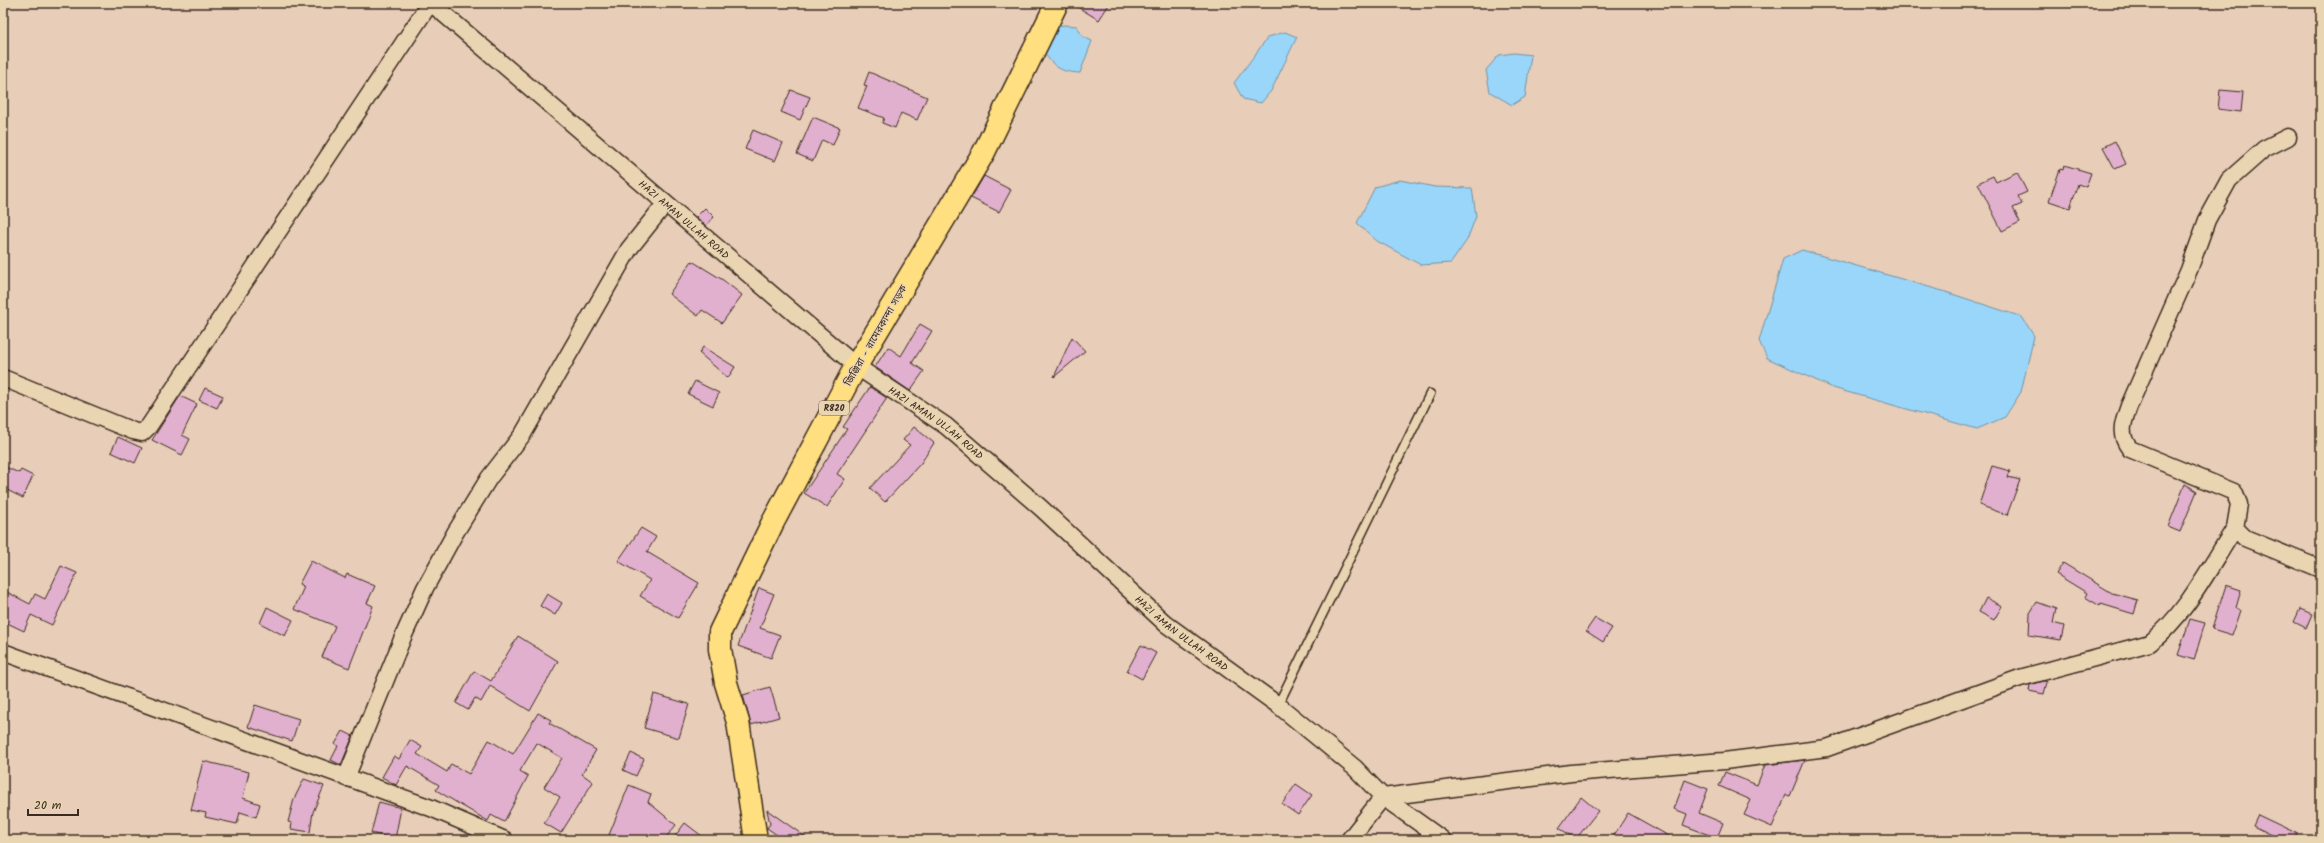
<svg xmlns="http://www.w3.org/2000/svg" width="2324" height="843" viewBox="0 0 2324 843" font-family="Kalam,'Noto Sans Bengali',sans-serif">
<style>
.water{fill:#99d6fa;stroke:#7391a2}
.building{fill:#e1b0cf;stroke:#3b2a1e}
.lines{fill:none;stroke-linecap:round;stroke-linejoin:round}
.lane-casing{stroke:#3b2a1e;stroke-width:11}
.street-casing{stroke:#3b2a1e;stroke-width:19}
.primary-casing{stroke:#3b2a1e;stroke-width:25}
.lane{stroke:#ead5b3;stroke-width:8}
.street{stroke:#ead5b3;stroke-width:16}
.primary{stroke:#ffdf80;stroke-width:22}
.labels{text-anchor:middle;stroke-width:3;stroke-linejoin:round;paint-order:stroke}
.shield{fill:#ead5b3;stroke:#705d4b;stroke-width:1}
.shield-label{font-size:9px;font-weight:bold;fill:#3b2a1e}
.street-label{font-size:10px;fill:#3b2a1e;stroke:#ead5b3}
</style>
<rect width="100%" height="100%" fill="#e8ceb9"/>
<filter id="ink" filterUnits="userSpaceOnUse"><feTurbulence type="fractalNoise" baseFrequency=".025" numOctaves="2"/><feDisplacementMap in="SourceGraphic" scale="8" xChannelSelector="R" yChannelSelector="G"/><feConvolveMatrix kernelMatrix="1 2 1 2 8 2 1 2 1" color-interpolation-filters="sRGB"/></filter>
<g filter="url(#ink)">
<!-- water -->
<g class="water">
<path d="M1063 25 1077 26 1082 36 1092 41 1080 73C1058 72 1053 66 1041 48L1050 28Z"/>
<path d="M1285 32 1297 37 1271 91 1261 103 1243 99 1234 83 1268 37Z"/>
<path d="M1514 53 1531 55 1525 97 1512 105 1490 92 1486 70 1499 55Z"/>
<path d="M1400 180 1435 187 1472 188 1476 216 1467 240 1451 263 1421 265 1377 241 1357 223 1375 187Z"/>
<path d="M1802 250 1946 292 2022 317 2034 336 2021 392 2005 417 1977 429 1833 388 1767 358 1759 341 1783 259Z"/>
</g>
<!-- building -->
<g class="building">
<path d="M1071 3H1110L1099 20Z"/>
<path d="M869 72 927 97 917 120 901 113 895 128 882 123 884 118 858 108 867 86 864 85Z"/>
<path d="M791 90 810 97 800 120 781 112Z"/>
<path d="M2220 90 2243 92 2241 112 2218 109Z"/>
<path d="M813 117 840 128 833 145 822 140 813 161 797 154Z"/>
<path d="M753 130 783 143 775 161 745 149Z"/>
<path d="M2115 141 2126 164 2115 169 2103 147Z"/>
<path d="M2064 165 2091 173 2086 187 2078 184 2070 208 2049 201 2060 169 2063 170Z"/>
<path d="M2017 172 2027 192 2018 196 2022 204 2013 208 2020 222 2002 231 1978 183 1993 176 1996 182Z"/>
<path d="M984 176 1011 190 999 212 971 198Z"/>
<path d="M705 208 714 217 706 226 696 217Z"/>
<path d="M692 261 723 280 742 295 722 323 702 310 698 316 669 294Z"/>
<path d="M920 324 932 331 912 363 924 371 910 391 875 367 888 347 901 356Z"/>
<path d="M1072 337 1085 351 1054 377Z"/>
<path d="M703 347 735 367 728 378 699 353Z"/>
<path d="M695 381 719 393 713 406 688 394Z"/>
<path d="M870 387 887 398 837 474 845 479 827 507 804 493 847 429 843 427Z"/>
<path d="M205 388 223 396 217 408 199 400Z"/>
<path d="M180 396 197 404 182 435 190 439 182 455 152 440Z"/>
<path d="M914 427 934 443 921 463 885 502 870 488 910 445 903 440Z"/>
<path d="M118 437 142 448 135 463 111 452Z"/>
<path d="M3 466 19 473 21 470 33 476 23 498 3 488Z"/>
<path d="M1992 466 2010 471 2008 477 2020 480 2007 515 1979 505Z"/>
<path d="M2185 484 2197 491 2180 532 2168 527Z"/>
<path d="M641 528 656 537 647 552 699 583 678 618 640 596 650 580 618 561Z"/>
<path d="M311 561 345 578 347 574 375 586 367 603 373 606 349 668 322 657 335 626 294 609 304 587 299 584Z"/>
<path d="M2063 563 2112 593 2138 600 2134 614 2101 604 2100 606 2085 597 2087 593 2056 574Z"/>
<path d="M61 566 77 573 52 625 31 615 24 631 3 621V590L30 604 35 594 45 599Z"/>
<path d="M2226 585 2241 590 2236 608 2240 610 2232 635 2212 629Z"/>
<path d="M759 588 774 594 760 628 780 635 771 658 738 646Z"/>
<path d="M547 594 562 603 555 615 540 606Z"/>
<path d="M1986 598 2002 606 1994 620 1979 612Z"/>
<path d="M2037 602 2056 609 2053 623 2064 626 2061 640 2029 635 2030 613Z"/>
<path d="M267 607 293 620 285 636 260 623Z"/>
<path d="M2300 609 2312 614 2306 628 2294 622Z"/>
<path d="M1595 618 1612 628 1603 642 1586 631Z"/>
<path d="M2190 619 2205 623 2194 660 2178 655Z"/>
<path d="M518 636 558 661 530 711 490 686 481 702 475 698 468 710 456 703 474 671 491 681Z"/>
<path d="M1141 645 1156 653 1142 679 1127 671Z"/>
<path d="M2044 681 2047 682 2044 694 2029 691 2030 685Z"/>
<path d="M770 687 779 717 751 725 743 695Z"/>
<path d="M654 694 689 704 679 738 644 728Z"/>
<path d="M255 705 299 719 292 741 248 727Z"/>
<path d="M538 713 551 720 549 723 596 750 582 774 593 782 561 833 544 823 560 797 544 787 562 758 537 743 520 771 528 776 504 822 491 815 488 821 459 804 436 790 439 785 407 766 396 785 382 777 394 756 399 759 410 740 422 747 417 754 447 772 451 764 469 774 489 740 513 754Z"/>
<path d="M343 731 353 736 341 765 331 760 338 746 335 744Z"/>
<path d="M631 753 644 759 636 776 623 770Z"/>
<path d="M1805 760 1790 796 1786 795 1772 827 1744 815 1751 800 1719 786 1725 772 1757 785 1765 765Z"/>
<path d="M203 761 249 772 243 798 260 804 256 817 240 812 237 824 205 817 206 813 191 810Z"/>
<path d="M304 779 324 786 313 812 310 832 291 829 292 823 288 822 294 799Z"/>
<path d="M1685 780 1708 789 1699 813 1723 823 1717 838 1683 825 1687 814 1674 809Z"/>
<path d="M1296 784 1312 795 1298 815 1282 804Z"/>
<path d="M629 785 651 794 648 802 676 825 664 840H607Z"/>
<path d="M1581 797 1598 811 1576 839 1559 828Z"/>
<path d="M379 802 401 808 395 839 371 833Z"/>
<path d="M767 810 810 840H784L767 828 770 824Z"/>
<path d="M1628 813 1635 817 1676 840H1611Z"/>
<path d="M2258 815 2298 834 2295 840H2281L2253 826Z"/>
<path d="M685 823 707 840H672Z"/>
</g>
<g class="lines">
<!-- lane casing -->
<g class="lane-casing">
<path id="lane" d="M1278 705 1430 394"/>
</g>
<!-- street casing -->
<g class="street-casing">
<g id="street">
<path id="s1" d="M431 3 856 366 946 426 1041 508 1166 624 1278 705 1355 768 1383 797 1443 840"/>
<path d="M2288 137 2264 149 2229 180 2207 220 2189 270 2129 406C2123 423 2118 434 2130 449L2234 492 2239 504 2235 528 2245 538 2321 569"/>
<path d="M3 378 133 431 142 433 149 426 430 3"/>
<path d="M3 652 431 808 505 840"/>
<path d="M346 778 403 637 425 588 455 533 489 478 523 434 629 249 665 204"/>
<path d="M1349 840 1383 797 1571 773 1724 761 1827 748 2020 678 2150 643C2187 614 2210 566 2235 528"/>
</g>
</g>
<!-- primary casing -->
<g class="primary-casing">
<path id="primary" d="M756 840 738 722 726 683 720 649V632L772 524 856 366 984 152 1057 3"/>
</g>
<!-- lane -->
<use href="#lane" class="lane"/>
<!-- street -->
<use href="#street" class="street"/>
<!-- primary -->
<use href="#primary" class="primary"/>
</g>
</g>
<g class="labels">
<!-- shield labels -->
<rect class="shield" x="819" y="401" width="30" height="14" rx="3"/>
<g class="shield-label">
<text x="834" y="411">R820</text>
</g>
<!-- street labels -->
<g class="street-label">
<text dy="4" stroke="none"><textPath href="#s1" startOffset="333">HAZI AMAN ULLAH ROAD</textPath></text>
<text transform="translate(875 335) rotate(-60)" y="4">জিঞ্জিরা - রামেরকান্দা সড়ক</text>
<text dy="4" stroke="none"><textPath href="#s1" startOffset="657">HAZI AMAN ULLAH ROAD</textPath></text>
<text dy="4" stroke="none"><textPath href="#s1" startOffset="981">HAZI AMAN ULLAH ROAD</textPath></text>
</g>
</g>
<!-- margin -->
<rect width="2324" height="843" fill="none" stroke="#ead5b3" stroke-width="16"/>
<rect x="8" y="8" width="2308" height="827" fill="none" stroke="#3b2a1e" stroke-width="1.5" filter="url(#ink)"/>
<!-- scale -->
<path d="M28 809v6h50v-6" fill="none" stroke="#3b2a1e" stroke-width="2"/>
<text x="34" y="809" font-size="12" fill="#3b2a1e" stroke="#ead5b3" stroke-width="3" paint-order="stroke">20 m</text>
</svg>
